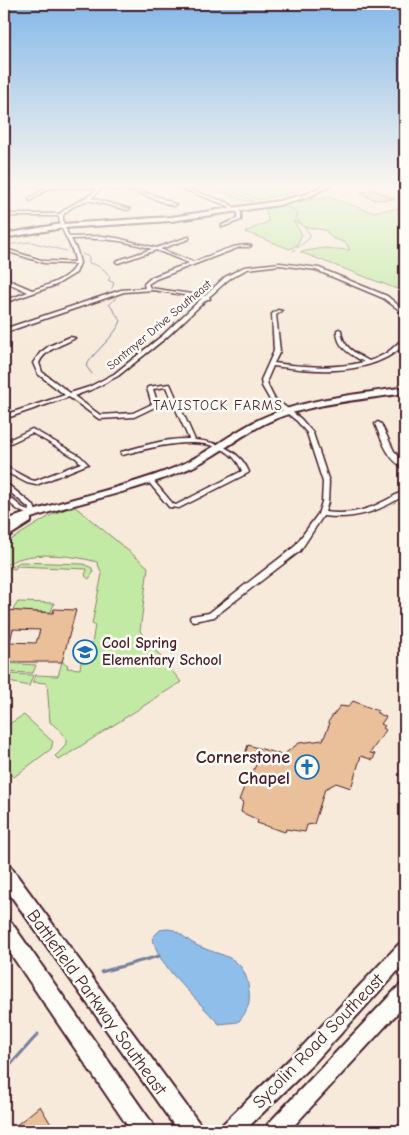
<svg xmlns="http://www.w3.org/2000/svg" width="409" height="1135" viewBox="0 0 409 1135" font-family="'Comic Neue',sans-serif">
<style>
.green{fill:#c3eaa5;stroke:#868468}
.water{fill:#8ebee9;stroke:#737e9d}
.lines{fill:none;stroke-linecap:round;stroke-linejoin:round}
.stream-far1{stroke:#737e9d;stroke-width:1}
.stream{stroke:#737e9d;stroke-width:3}
.building{fill:#e9c099;stroke:#4a1f2b;fill-rule:evenodd}
.street-casing{stroke:#4a1f2b;stroke-width:3}
.secondary-casing{stroke:#4a1f2b;stroke-width:4}
.primary-casing{stroke:#4a1f2b;stroke-width:4}
.street{fill:#fdfcf7;fill-rule:evenodd}
.secondary{fill:#fdfcf7;fill-rule:evenodd}
.primary{fill:#fdfcf7;fill-rule:evenodd}
.labels{text-anchor:middle;stroke-width:5;stroke-linejoin:round;paint-order:stroke}
.far-street-label{font-size:12px;fill:#4a1f2b;stroke:#fdfcf7}
.far-neighbourhood-label{font-size:14px;letter-spacing:1px;fill:#4a1f2b;stroke:#fdfcf7}
.poi-label{font-size:15px;font-weight:bold;fill:#4a1f2b;stroke:#fdfcf7;text-anchor:start}
.near-poi-label{font-size:18px;font-weight:bold;fill:#4a1f2b;stroke:#fdfcf7;text-anchor:end}
.near-street-label{font-size:18px;fill:#4a1f2b;stroke:#fdfcf7}
</style>
<rect width="100%" height="100%" fill="#f7eadb"/>
<filter id="ink" filterUnits="userSpaceOnUse"><feTurbulence type="fractalNoise" baseFrequency=".02" numOctaves="2"/><feDisplacementMap in="SourceGraphic" scale="10" xChannelSelector="R" yChannelSelector="G"/><feConvolveMatrix kernelMatrix="1 2 1 2 8 2 1 2 1" color-interpolation-filters="sRGB"/></filter>
<g filter="url(#ink)">
<!-- green -->
<g class="green">
<path d="M199 184C218 184 235 191 253 201H246Z"/>
<path d="M254 184H314L300 191 258 200 238 190Z"/>
<path d="M329 197 371 212 402 208 401 206 405 204V292L300 252 324 248 350 250 346 243 332 238 325 230 305 227 293 221 302 234 297 245 290 249 245 232 268 222 267 213 264 208Z"/>
<path d="M74 506 148 567 140 631 181 682 59 760 55 756C75 740 65 735 50 722L47 683 33 682 35 675 58 676 62 662 68 665 67 668 80 669 81 662H89L95 625 92 624 102 574 97 562C73 555 23 549 4 567V544L53 514Z"/>
<path d="M20 562 83 564 92 568 93 573 89 579 85 576 87 569 17 566 15 569 10 568Z"/>
<path d="M18 602 54 603 51 612 12 611Z"/>
<path d="M4 663 36 665 33 673 4 672Z"/>
<path d="M4 674 33 675 29 686 4 681Z"/>
<path d="M24 715 53 742 51 749 14 777 4 771V727Z"/>
</g>
<!-- water -->
<path class="water" d="M167 929 174 930C182 934 188 941 196 945 224 958 245 954 249 991 251 1003 246 1014 238 1022L219 1024 173 975 159 956 152 938 160 930Z"/>
<g class="lines">
<!-- stream-far1 -->
<g class="stream-far1">
<path d="M278 184 291 191 284 196"/>
<path d="M283 204 298 214 295 217 310 234 309 239 293 251"/>
<path d="M4 245 31 242 66 251"/>
<path d="M82 254 89 257V263C98 265 106 269 110 278L108 280 114 283 112 288"/>
<path d="M92 374 86 366C96 349 113 339 121 321L109 304 116 298"/>
</g>
<!-- stream -->
<g class="stream">
<path d="M101 972 159 956"/>
<path d="M4 1072 38 1034"/>
</g>
</g>
<!-- building -->
<g class="building">
<path d="M374 190 395 199 375 200 360 193Z"/>
<path d="M54 609 76 610 62 662H4V610L53 613ZM13 629 40 630 36 643 10 642Z"/>
<path d="M353 701 378 711 377 713 386 717 381 724 385 726 383 728 386 730 370 753 375 754 373 760 361 756 351 788 336 783 325 789 314 824 307 825 305 832 286 829 285 832 257 823 258 820 241 812 243 802 239 800 250 772 252 773 258 761 244 757 248 745 283 755 299 743 323 740 330 723 328 722 333 715 340 706 348 707Z"/>
<path d="M40 1106 55 1131H9Z"/>
</g>
<g class="lines">
<!-- street casing -->
<g class="street-casing">
<g id="street">
<path d="M17 184 44 186H99L100 184H104L103 186C128 187 154 193 176 205L173 206 137 192 101 188 95 195 91 198 130 209 128 210 88 200 72 207 63 215V222L69 237 102 236 117 238 156 248 188 237H189V239L160 249 193 262C207 257 238 242 251 246L249 247H240L156 279 148 284 150 288 205 296 225 277 244 267 280 263 319 268 387 296 405 311V314L383 298 316 270 280 265 247 269 229 279 209 297 210 299H207L167 337 118 376 93 389 74 396 100 415 133 413 152 404 147 388 148 387 170 384 195 440C217 442 240 450 249 472L248 473 179 508 169 507 147 480 146 479 147 478H151L173 504 176 505 242 471C225 427 156 446 123 455L121 454V452C143 446 166 438 189 439L166 387 153 389 158 405 157 406 134 417 99 419 69 397 4 419V415L65 395 38 374 33 363 40 353 49 346 70 337 75 338C62 346 46 348 39 363L42 372 70 393 89 387 114 374 163 335 202 298 153 290 124 292 6 332H4V329L121 290 145 288 144 284 152 277 189 263 156 250 118 263 116 262V261L152 249C125 240 99 237 71 239L77 251 80 263 76 273 56 285 4 303V301L28 292 4 281V278L32 290C46 286 69 279 75 265V264L44 263 6 251 9 250 44 261 75 262C74 245 60 233 59 216H4V214H60C71 202 88 200 98 188H49L30 201 29 199 45 188 19 186 4 192V190Z"/>
<path d="M170 184H175L228 203 241 212V220L222 227V225L237 219 238 213 226 205Z"/>
<path d="M225 184H231L224 186V184Z"/>
<path d="M278 310 282 311 276 315 280 351 274 363C304 367 334 369 364 362 350 354 337 348 337 330L339 329 341 330C342 347 355 353 369 361 384 356 392 350 403 338H405V342C402 346 399 350 394 353 360 376 312 371 273 366L267 380 268 386 274 398 301 419 313 433 329 482 328 502 325 512C358 516 375 507 403 491L405 490V495C377 512 356 520 323 516L300 551 214 617 194 621 191 620 190 618 191 616 209 613 294 547 318 514 322 502 323 482 307 433 297 421 270 400 262 386 261 380 274 351 272 314Z"/>
<path d="M378 422 381 424 394 451 405 463V468C388 461 382 440 375 424Z"/>
<path d="M32 429 80 456 88 464 36 485 27 483 4 471V466L6 467 31 480 35 481 81 463 76 458 32 433 4 446V442Z"/>
<path d="M4 482 6 483 34 506 37 514 36 515C23 516 14 507 4 498V493L6 494 25 510 30 511 29 508 4 487Z"/>
</g>
</g>
<!-- secondary casing -->
<g class="secondary-casing">
<g id="secondary">
<path d="M325 184H332L311 196 279 205 171 221 62 228 4 238V234L62 224 171 217 279 201 307 194Z"/>
<path d="M405 387V393C359 400 311 403 268 422 238 436 214 459 183 471 134 492 81 501 31 518V522L4 539V531L12 526 4 528V521C59 500 119 490 174 468 205 456 230 433 260 419 305 398 357 395 405 387Z"/>
<path d="M405 941V963L314 1063 244 1131H220L223 1124 300 1049 399 944Z"/>
<path d="M405 983V1005L289 1131H265L268 1124 399 986Z"/>
</g>
</g>
<!-- primary casing -->
<g class="primary-casing">
<g id="primary">
<path d="M4 864 10 866 199 1123 202 1131H178L4 886Z"/>
<path d="M4 919 11 922 152 1123 155 1131H131L4 944Z"/>
</g>
</g>
<!-- street -->
<use href="#street" class="street"/>
<!-- secondary -->
<use href="#secondary" class="secondary"/>
<!-- primary -->
<use href="#primary" class="primary"/>
</g>
</g>
<!-- sky -->
<linearGradient id="sky" x2="0" y2="1"><stop stop-color="#84b8e8"/><stop offset="0.54" stop-color="#fbf6ef"/><stop offset="1" stop-color="#fbf6ef" stop-opacity="0"/></linearGradient>
<rect width="409" height="343" fill="url(#sky)"/>
<!-- icons -->
<defs>
<g id="school-ring" transform="scale(1.25)"><circle r="9.5" fill="#fdfcf7" stroke="#1f6fb2" stroke-width="1.5"/><path d="M0-5L7-2L0 1L-7-2ZM-4 1L0 2.5L4 1V4Q0 6-4 4Z" fill="#1f6fb2"/></g>
<g id="church-ring" transform="scale(1.25)"><circle r="9.5" fill="#fdfcf7" stroke="#1f6fb2" stroke-width="1.5"/><path d="M-1.2-6h2.4v3.5h3.3v2.4h-3.3V6h-2.4V-.1h-3.3v-2.4h3.3Z" fill="#1f6fb2"/></g>
</defs>
<g fill-rule="evenodd">
<use href="#school-ring" x="85" y="652"/>
<use href="#church-ring" x="307" y="767"/>
</g>
<g class="labels">
<!-- far-street labels -->
<g class="far-street-label">
<text transform="translate(159 325) rotate(-40)" y="4">Santmyer Drive Southeast</text>
</g>
<!-- far-neighbourhood labels -->
<g class="far-neighbourhood-label">
<text x="218" y="410">TAVISTOCK FARMS</text>
</g>
<!-- poi labels -->
<g class="poi-label">
<text x="102" y="648">Cool Spring<tspan x="102" dy="17">Elementary School</tspan></text>
</g>
<!-- near-poi labels -->
<g class="near-poi-label">
<text x="290" y="763">Cornerstone<tspan x="290" dy="21">Chapel</tspan></text>
</g>
<!-- near-street labels -->
<g class="near-street-label">
<text transform="translate(97 1002) rotate(54)" y="6">Battlefield Parkway Southeast</text>
<text transform="translate(318 1041) rotate(-46)" y="6">Sycolin Road Southeast</text>
</g>
</g>
<!-- margin -->
<rect width="409" height="1135" fill="none" stroke="#fdfcf7" stroke-width="20"/>
<rect x="10" y="10" width="389" height="1115" fill="none" stroke="#4a1f2b" stroke-width="2" filter="url(#ink)"/>
</svg>
